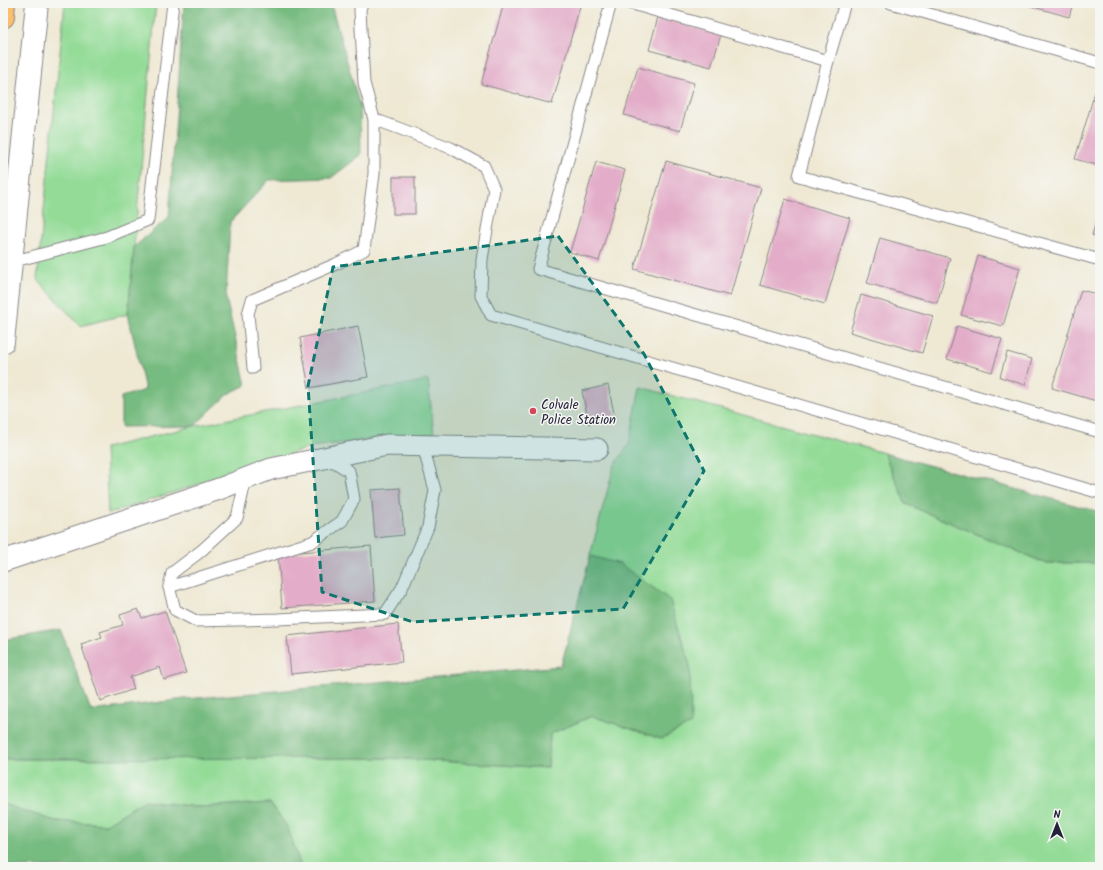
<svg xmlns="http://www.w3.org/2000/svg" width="1103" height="870" viewBox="0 0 1103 870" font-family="Kalam,sans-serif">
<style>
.green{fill:#93db96;stroke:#5a7e68}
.forest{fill:#76bb7f;stroke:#4c6e5d}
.building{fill:#e3adc9}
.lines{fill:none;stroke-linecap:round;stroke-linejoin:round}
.service-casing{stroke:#888688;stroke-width:13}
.minor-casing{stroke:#888688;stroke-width:23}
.tertiary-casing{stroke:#888688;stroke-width:24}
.trunk-casing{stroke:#888688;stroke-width:24}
.service{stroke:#fff;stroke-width:11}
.minor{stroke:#fff;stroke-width:21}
.tertiary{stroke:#fff;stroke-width:22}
.trunk{stroke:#fbbe6e;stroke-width:22}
.marked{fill:#0f766e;fill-opacity:0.2;stroke:#0f766e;stroke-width:3;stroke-dasharray:8 5;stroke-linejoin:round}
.poi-dot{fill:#d1495b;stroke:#f6f6f2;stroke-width:1.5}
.labels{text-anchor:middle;stroke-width:3;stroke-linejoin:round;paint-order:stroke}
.poi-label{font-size:13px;fill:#22223b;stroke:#f6f6f2;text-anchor:start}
</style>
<rect width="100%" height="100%" fill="#f6f6f2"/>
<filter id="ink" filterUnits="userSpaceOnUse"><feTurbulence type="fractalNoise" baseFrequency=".025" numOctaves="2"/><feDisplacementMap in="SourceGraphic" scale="8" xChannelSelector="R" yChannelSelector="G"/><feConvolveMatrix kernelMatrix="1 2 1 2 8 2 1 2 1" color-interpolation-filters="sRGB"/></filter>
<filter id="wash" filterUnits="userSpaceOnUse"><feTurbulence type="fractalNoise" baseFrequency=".012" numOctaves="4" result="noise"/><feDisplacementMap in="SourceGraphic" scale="16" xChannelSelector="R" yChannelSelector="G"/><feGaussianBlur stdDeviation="0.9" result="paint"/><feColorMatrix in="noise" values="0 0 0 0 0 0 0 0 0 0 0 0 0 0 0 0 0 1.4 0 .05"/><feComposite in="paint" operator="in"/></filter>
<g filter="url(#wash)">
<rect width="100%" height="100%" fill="#efe9d4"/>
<!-- green -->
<g class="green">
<path d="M65 3H156L128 314 80 326 37 279Z"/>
<path d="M428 380 434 434 399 436 311 447 108 514 105 448 194 426Z"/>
<path d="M640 387 884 453 906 504 1045 563H1100V867H301L288 828 270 803 196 807 145 800 106 824 55 821 3 804V759L390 758 548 768 550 734 592 716 661 739 620 564 590 556 614 466 629 444Z"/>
</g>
<!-- forest -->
<g class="forest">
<path d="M184 3H328L332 8 360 107 361 155 331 178 269 180 230 222 226 298 246 385 228 394 194 426 121 427V397L145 390 128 314 134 247 169 217Z"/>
<path d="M884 453 1100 512V563H1045L906 504Z"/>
<path d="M590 556 620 564 670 600 690 665 691 724 661 739 592 716 550 734 548 768 390 758 3 759V640L61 630 91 711 185 699 561 666Z"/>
<path d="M145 800 196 807 270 803 288 828 301 867H3V804L55 821 106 824Z"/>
</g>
<g id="blocks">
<!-- building -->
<g class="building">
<path d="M504 3H581L552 104 481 84Z"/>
<path d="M1020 3H1073L1069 17Z"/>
<path d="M1099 3H1100V16L1096 14Z"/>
<path d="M658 17 721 35 711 67 649 50Z"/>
<path d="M638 67 694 83 680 131 624 115Z"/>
<path d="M1095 92 1100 94V166L1075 159Z"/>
<path d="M666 161 761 188 730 296 634 269Z"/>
<path d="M596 162 625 170 599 261 570 252Z"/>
<rect x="393" y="177" width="22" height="37"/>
<path d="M785 199 850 218 825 304 760 285Z"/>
<path d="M1100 208V237L1092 235Z"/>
<path d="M880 238 950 258 937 303 867 283Z"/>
<path d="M978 256 1020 268 1003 326 961 315Z"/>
<path d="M1081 290 1100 295V402L1052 388Z"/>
<path d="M861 295 933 316 922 353 850 332Z"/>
<path d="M358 326 368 377 309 388 300 338Z"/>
<path d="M957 326 1002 339 992 372 947 359Z"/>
<path d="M1007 352 1032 359 1025 385 1000 377Z"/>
<path d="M608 385 615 418 589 424 582 391Z"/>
<path d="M400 488 404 535 375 538 371 490Z"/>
<path d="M371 546 375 601 282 608 278 554Z"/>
<path d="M138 609 142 618 165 611 186 673 164 680 160 667 130 677 134 689 100 701 81 644 102 637 100 632 123 625 120 615Z"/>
<path d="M398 624 402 662 291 674 287 636Z"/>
</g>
</g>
</g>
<g filter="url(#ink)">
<use href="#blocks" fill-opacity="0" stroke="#888688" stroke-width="1"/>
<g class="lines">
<!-- service casing -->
<g class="service-casing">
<g id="service">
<path d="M362 3 360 10 364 83 374 119 451 148 484 166 494 189 482 259 481 296 491 315 1100 493"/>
<path d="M611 3 538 269 1100 432"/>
<path d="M629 3 828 61"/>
<path d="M845 3 828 61 799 176 1100 260"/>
<path d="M891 3 1100 63"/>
<path d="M11 262 107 237 148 220 173 3"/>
<path d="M253 368 248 314 252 300 336 264 364 250 374 174V119"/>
<path d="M246 478 237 518 201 551 172 573 169 587 175 610 196 621 278 619 385 614 402 588 428 527 435 490 423 446"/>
<path d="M169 587 312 542 342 521 354 499 349 471 328 458"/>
</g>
</g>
<!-- minor casing -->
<g class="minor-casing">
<path id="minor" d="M3 561 219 489 271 469 387 445 597 449"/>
</g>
<!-- tertiary casing -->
<g class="tertiary-casing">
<path id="tertiary" d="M3 342 37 3"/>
</g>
<!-- trunk casing -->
<g class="trunk-casing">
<path id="trunk" d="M3 17 4 3"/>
</g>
<!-- service -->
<use href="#service" class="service"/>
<!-- minor -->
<use href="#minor" class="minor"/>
<!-- tertiary -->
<use href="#tertiary" class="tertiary"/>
<!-- trunk -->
<use href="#trunk" class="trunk"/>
</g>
</g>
<!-- marked area -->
<path class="marked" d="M558 236 644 354 704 471 623 609 413 622 322 592 308 386 333 267Z"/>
<!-- markers -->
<circle class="poi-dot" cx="533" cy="411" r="4"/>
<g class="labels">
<!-- poi labels -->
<g class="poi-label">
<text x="541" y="409">Colvale<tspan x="541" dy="15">Police Station</tspan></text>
</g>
</g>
<!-- margin -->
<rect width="1103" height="870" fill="none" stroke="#f6f6f2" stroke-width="16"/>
<!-- north arrow -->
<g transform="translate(1057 824)" stroke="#f6f6f2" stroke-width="3" paint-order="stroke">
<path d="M0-3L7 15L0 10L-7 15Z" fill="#22223b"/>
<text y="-6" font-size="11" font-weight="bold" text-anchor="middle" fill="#22223b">N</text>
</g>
</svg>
